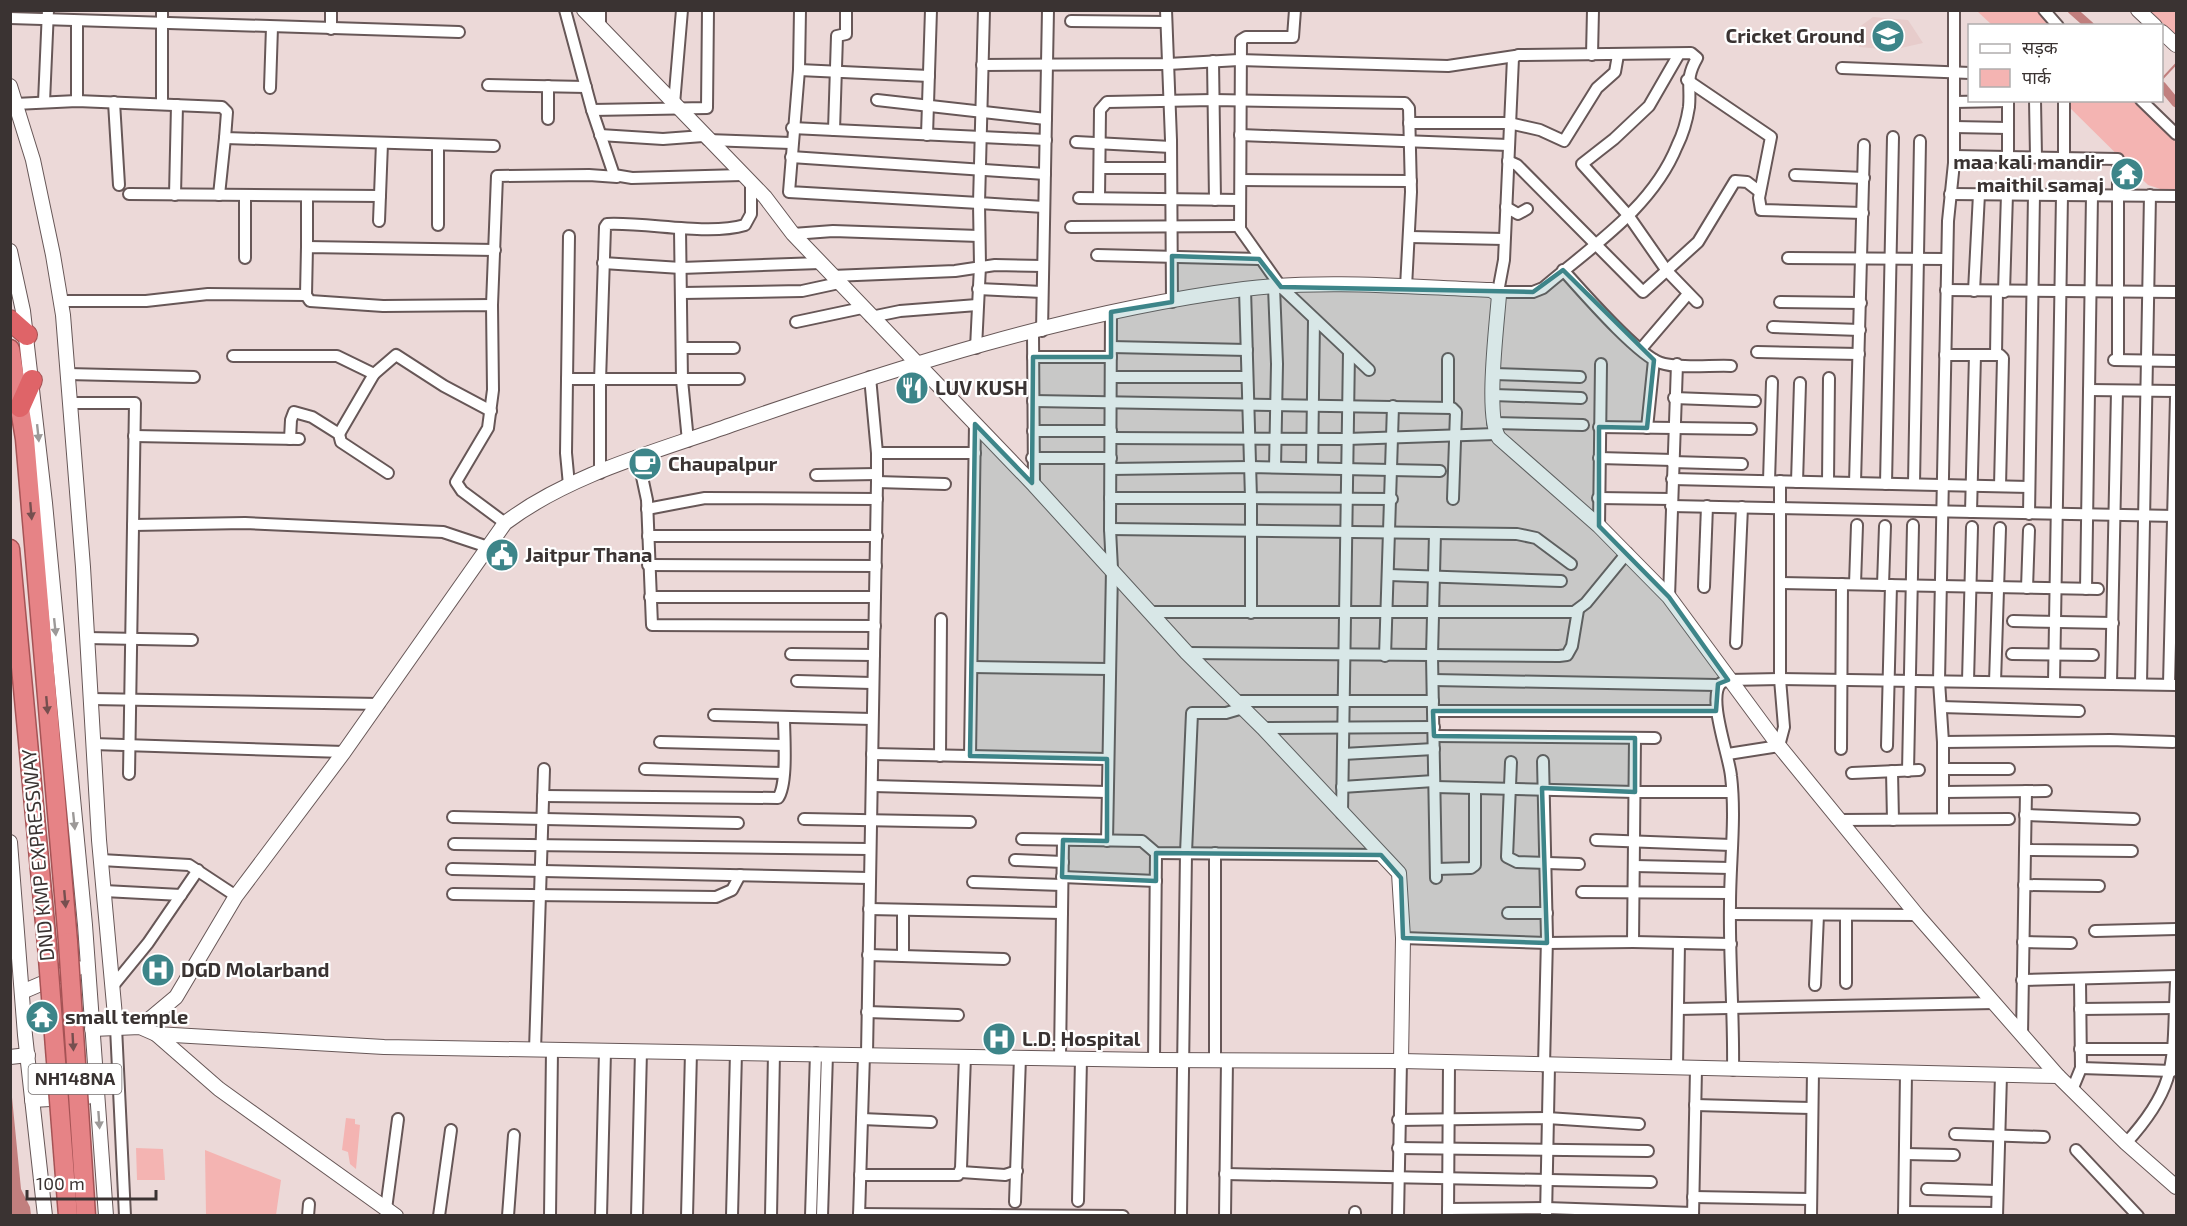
<svg xmlns="http://www.w3.org/2000/svg" width="2187" height="1226" viewBox="0 0 2187 1226" font-family="'Exo 2','Noto Sans Devanagari',sans-serif">
<style>
.built{fill:#e7cccb}
.green{fill:#f4b4b2}
.water{fill:#c17f7e}
.lines{fill:none;stroke-linecap:round;stroke-linejoin:round}
.stream{stroke:#c17f7e;stroke-width:2}
.canal{stroke:#c17f7e;stroke-width:9}
.minor-casing{stroke:#675757;stroke-width:14}
.tertiary-casing{stroke:#675757;stroke-width:16}
.trunk-casing{stroke:#a55355;stroke-width:21}
.motorway-casing{stroke:#a55355;stroke-width:22}
.minor{stroke:#fff;stroke-width:10}
.tertiary{stroke:#fff;stroke-width:14}
.trunk{stroke:#e68386;stroke-width:18}
.motorway{stroke:#df6468;stroke-width:20}
.trunk-bridge-casing{stroke:#a55355;stroke-width:21;stroke-linecap:butt}
.trunk-bridge{stroke:#e68386;stroke-width:18}
.oneway{fill:#9c9998}
.oneway2{fill:#764f4f}
.marked{fill:#3d8589;fill-opacity:0.2;stroke:#3d8589;stroke-width:4.5;stroke-linejoin:round}
.labels{text-anchor:middle;stroke-width:4.5;stroke-linejoin:round;paint-order:stroke}
.shield{fill:#fff;stroke:#757070;stroke-width:1.5}
.shield-label{font-size:18px;font-weight:bold;fill:#3a3332}
.poi-label{font-size:20px;font-weight:bold;fill:#3a3332;stroke:#fff;text-anchor:start}
.street-label{font-size:20px;fill:#3a3332;stroke:#fff}
</style>
<rect width="100%" height="100%" fill="#ecd9d8"/>
<!-- built -->
<path class="built" d="M1873 17 1908 20 1923 43 1892 50 1859 47 1858 28Z"/>
<!-- green -->
<g class="green">
<path d="M1977 11H2037L2053 25H1992Z"/>
<path d="M2144 11H2176V39Z"/>
<path d="M2063 101H2137L2176 142V194L2148 185Z"/>
<path d="M346 1118 355 1119V1124L360 1125 356 1169 350 1164 348 1152 342 1150Z"/>
<path d="M136 1148 163 1149 165 1180H137Z"/>
<path d="M205 1150 281 1180 276 1215H206Z"/>
</g>
<!-- water -->
<path class="water" d="M10 1077 21 1189 30 1207 31 1215H11Z"/>
<g class="lines">
<!-- stream -->
<path class="stream" d="M2162 79 2176 64"/>
<!-- canal -->
<g class="canal">
<path d="M2072 10 2090 26"/>
<path d="M2162 86 2176 103"/>
</g>
<!-- minor casing -->
<g class="minor-casing">
<g id="minor">
<path d="M331 10V29"/>
<path d="M565 10 592 110 614 175 632 178 742 175"/>
<path d="M600 10V25"/>
<path d="M800 10 799 70 789 192 979 203 980 266 976 348"/>
<path d="M984 10 979 203 1044 207"/>
<path d="M1166 10 1171 140 1172 302"/>
<path d="M1295 10 1293 37H1246L1241 40 1240 229 1281 287 1369 370"/>
<path d="M2044 10 2058 26"/>
<path d="M10 18 459 32"/>
<path d="M1071 21 1166 22"/>
<path d="M1691 53 1697 58C1685 79 1691 85 1689 107 1687 120 1683 134 1677 146 1652 208 1592 246 1543 288L1533 292H1498L1504 260 1513 58 1518 55Z"/>
<path d="M1679 54 1649 106 1614 139 1582 164 1628 215 1667 271 1697 302"/>
<path d="M1592 55 1593 10"/>
<path d="M1213 61 1215 200"/>
<path d="M982 65 1168 64 1239 60 1448 66 1515 56"/>
<path d="M1842 68 1970 73"/>
<path d="M799 70 929 76"/>
<path d="M1687 80 1771 137 1759 198 1761 210 1863 213"/>
<path d="M488 85 586 87"/>
<path d="M548 86V119"/>
<path d="M270 88 272 27"/>
<path d="M877 100 1046 119"/>
<path d="M2008 100V157"/>
<path d="M2035 100 2036 157"/>
<path d="M2141 100 2176 134"/>
<path d="M77 101V21"/>
<path d="M44 102 48 10"/>
<path d="M114 102 119 185"/>
<path d="M1954 102 2008 101"/>
<path d="M2064 102V158"/>
<path d="M15 104 77 101 222 107 227 112 225 138 494 146"/>
<path d="M162 104V10"/>
<path d="M674 104 682 10"/>
<path d="M592 110 707 108 708 10"/>
<path d="M1409 123H1509L1540 130 1564 141 1597 88 1615 72 1618 55"/>
<path d="M1954 127 2008 128"/>
<path d="M792 128 1046 140"/>
<path d="M834 130 837 36 846 34V10"/>
<path d="M600 135 663 139 703 136"/>
<path d="M927 135 931 10"/>
<path d="M1240 135 1508 145"/>
<path d="M708 140 791 143"/>
<path d="M1076 142 1171 147"/>
<path d="M438 145V225"/>
<path d="M1954 156 2118 159V360"/>
<path d="M791 157 1045 174"/>
<path d="M1508 161 1517 165 1643 292 1698 242 1735 181 1747 182 1760 192"/>
<path d="M1101 168H1171"/>
<path d="M1795 175 1864 178"/>
<path d="M1241 180 1411 181"/>
<path d="M129 194 380 196"/>
<path d="M1950 194 2176 196"/>
<path d="M175 195 177 105"/>
<path d="M219 195 225 138"/>
<path d="M1079 198 1240 200"/>
<path d="M1099 198 1100 110 1107 102 1213 100 1405 103 1409 108 1411 192 1406 287"/>
<path d="M1506 207 1518 214 1527 209"/>
<path d="M379 221 382 143"/>
<path d="M1071 227 1239 226"/>
<path d="M680 229 682 380 688 441"/>
<path d="M793 234 833 231 979 236"/>
<path d="M569 236 566 453 569 485"/>
<path d="M1410 237 1504 239"/>
<path d="M307 247V196"/>
<path d="M495 250 307 247 306 295 310 301 383 306 492 305 493 390 488 428 456 482 462 491 505 523"/>
<path d="M1097 255 1259 259"/>
<path d="M245 258V195"/>
<path d="M1788 258 1947 259"/>
<path d="M603 263 681 268 820 263"/>
<path d="M1563 270C1582 291 1638 356 1661 363 1679 369 1712 365 1731 366"/>
<path d="M832 276 955 271 995 265 1043 266"/>
<path d="M1274 287 1277 364 1275 467"/>
<path d="M978 289 1042 292"/>
<path d="M1245 289 1251 498 1392 499"/>
<path d="M1946 290 2176 292"/>
<path d="M1974 291 1979 194"/>
<path d="M2004 292 2007 194"/>
<path d="M682 293 802 291 839 283"/>
<path d="M60 301H146L208 294 306 295"/>
<path d="M1780 302 1861 303"/>
<path d="M492 305 497 176 589 175 617 177"/>
<path d="M871 317 900 311 977 305"/>
<path d="M796 322 862 308"/>
<path d="M1773 327 1860 330"/>
<path d="M1042 331 1048 10"/>
<path d="M1033 333 1034 485"/>
<path d="M1111 347 1247 350"/>
<path d="M682 348H734"/>
<path d="M1641 349 1688 294"/>
<path d="M1757 352 1859 354"/>
<path d="M1945 355H2000L2003 358 2000 486"/>
<path d="M1996 355 1997 291"/>
<path d="M233 356H337L374 374 396 355 444 386 491 411"/>
<path d="M1033 357H1111"/>
<path d="M2114 360 2176 361"/>
<path d="M67 374 194 377"/>
<path d="M1494 374 1580 377"/>
<path d="M1111 377H1247"/>
<path d="M567 379H739"/>
<path d="M2089 390 2176 391"/>
<path d="M1493 395 1581 398"/>
<path d="M1674 398 1755 401"/>
<path d="M1033 401 1452 408 1456 412 1453 499"/>
<path d="M70 403H135L129 774"/>
<path d="M1448 407V359"/>
<path d="M1493 423 1583 425"/>
<path d="M1599 427 1751 429"/>
<path d="M1647 428 1654 360"/>
<path d="M1033 431H1111"/>
<path d="M339 434 374 374"/>
<path d="M134 436 299 439"/>
<path d="M1111 438 1347 439 1496 434"/>
<path d="M290 439 291 420 294 412 312 417 339 434 341 442 388 473"/>
<path d="M877 453H975"/>
<path d="M638 458 647 500 652 625 875 626"/>
<path d="M1032 458H1111"/>
<path d="M1599 458 1673 460"/>
<path d="M1672 462 1742 464"/>
<path d="M1312 468 1314 320"/>
<path d="M1111 469 1250 467 1440 471"/>
<path d="M600 473V381L605 227 607 224C648 222 708 236 745 225L751 214V184"/>
<path d="M816 475 877 474"/>
<path d="M1672 479 2029 487"/>
<path d="M1769 481 1772 382"/>
<path d="M877 482 945 484"/>
<path d="M1797 482 1800 383"/>
<path d="M1828 482 1829 378"/>
<path d="M1855 483 1864 145"/>
<path d="M1886 484 1893 137"/>
<path d="M1914 484 1920 141"/>
<path d="M1110 498H1251V613"/>
<path d="M1598 498 1671 499"/>
<path d="M1671 506 2176 516"/>
<path d="M647 509 705 498 877 499"/>
<path d="M1971 512 1975 355"/>
<path d="M2029 514 2034 194"/>
<path d="M133 525 245 523 443 532 488 547"/>
<path d="M1599 526 1601 364"/>
<path d="M1110 529 1517 534 1536 538 1571 564"/>
<path d="M1435 533 1432 656 1436 878"/>
<path d="M648 536H877"/>
<path d="M648 565 876 566"/>
<path d="M1389 575 1561 581"/>
<path d="M1781 583 2098 589"/>
<path d="M1855 584 1857 525"/>
<path d="M1883 585 1885 526"/>
<path d="M1704 587 1707 506"/>
<path d="M2027 588 2029 530"/>
<path d="M2086 589 2092 195"/>
<path d="M650 597H875"/>
<path d="M1669 597 1677 364"/>
<path d="M1150 612H1574L1586 603 1627 553"/>
<path d="M2013 621 2113 623"/>
<path d="M87 638 192 640"/>
<path d="M1736 643 1742 507"/>
<path d="M1187 653 1559 656 1567 655 1572 646 1578 610"/>
<path d="M791 654 874 655"/>
<path d="M2012 654 2093 655"/>
<path d="M1385 656 1393 406"/>
<path d="M973 667 1109 669"/>
<path d="M1433 680 1718 685"/>
<path d="M797 681 872 683"/>
<path d="M1968 681 1972 527"/>
<path d="M1995 682 2000 528"/>
<path d="M2054 683 2062 195"/>
<path d="M2111 683 2117 391"/>
<path d="M2141 684 2150 195"/>
<path d="M2169 684 2176 397"/>
<path d="M91 699 379 704"/>
<path d="M1236 701H1433"/>
<path d="M1941 707 2079 711"/>
<path d="M1433 711H1716"/>
<path d="M714 715 872 719"/>
<path d="M1263 728 1434 727"/>
<path d="M1434 736 1655 738"/>
<path d="M660 742 784 745"/>
<path d="M1943 742 2110 740 2173 742"/>
<path d="M93 744 344 752"/>
<path d="M1887 746 1891 585"/>
<path d="M1841 749 1842 584"/>
<path d="M872 754 1107 759"/>
<path d="M1343 754 1434 749"/>
<path d="M1728 754 1779 746 1784 727 1780 679V481"/>
<path d="M940 756 941 619"/>
<path d="M970 756 975 424"/>
<path d="M1543 761 1547 938 1544 1066"/>
<path d="M1511 762 1507 857 1517 862 1579 864"/>
<path d="M645 769 783 773"/>
<path d="M1943 769H2009"/>
<path d="M1892 771 1893 820"/>
<path d="M1908 771 1913 525"/>
<path d="M1852 773 1919 770"/>
<path d="M873 786 1107 792"/>
<path d="M1342 787 1434 781"/>
<path d="M1435 787 1635 792H1732"/>
<path d="M2026 791 2025 850 2132 851"/>
<path d="M1944 792 2046 791"/>
<path d="M543 796 778 798C788 784 784 736 784 717"/>
<path d="M1342 814 1349 352"/>
<path d="M2025 815 2134 819"/>
<path d="M453 817 738 823"/>
<path d="M804 819 970 822"/>
<path d="M1943 819V742L1939 681 1948 221 1954 163V10"/>
<path d="M1839 820 2009 819"/>
<path d="M1022 839 1142 841 1156 853 1381 855"/>
<path d="M1596 840 1731 845"/>
<path d="M1107 841 1112 569 1110 529 1111 312"/>
<path d="M454 844 869 849"/>
<path d="M101 860 189 865 236 896"/>
<path d="M1015 860 1063 862"/>
<path d="M1634 866 1731 868"/>
<path d="M452 869 869 878"/>
<path d="M1436 869 1471 868 1475 865V788"/>
<path d="M1062 877 1156 881"/>
<path d="M973 882 1062 885"/>
<path d="M2024 885 2099 886"/>
<path d="M104 891 181 895"/>
<path d="M1582 892 1730 893"/>
<path d="M453 894 716 897 732 890 740 875"/>
<path d="M869 909 1062 913"/>
<path d="M1508 913H1547"/>
<path d="M1730 914 1917 915"/>
<path d="M1846 915V983"/>
<path d="M2095 931 2176 929"/>
<path d="M1403 938 1547 943 1633 942 1635 738"/>
<path d="M1633 942 1731 944"/>
<path d="M2023 942 2071 943"/>
<path d="M868 955 1004 959"/>
<path d="M903 956V910"/>
<path d="M2022 980 2176 976"/>
<path d="M1815 985 1818 915"/>
<path d="M112 987 148 943 198 870"/>
<path d="M1678 1009 1995 1003"/>
<path d="M2080 1009 2176 1008"/>
<path d="M867 1012 958 1015"/>
<path d="M116 1027 125 1216"/>
<path d="M2022 1035 2025 850"/>
<path d="M2080 1049H2176"/>
<path d="M535 1050 544 769"/>
<path d="M867 1054 877 482V453L870 377"/>
<path d="M1060 1058 1063 840"/>
<path d="M1154 1060 1156 853"/>
<path d="M1215 1060V853"/>
<path d="M1677 1068 1679 943"/>
<path d="M2081 1068 2172 1071"/>
<path d="M1733 1070C1734 1015 1729 960 1730 904 1730 862 1736 818 1731 776 1729 755 1707 698 1721 683L1728 680 1780 679 2176 685"/>
<path d="M2072 1090 2081 1068 2080 981"/>
<path d="M1695 1105 1812 1108"/>
<path d="M862 1119 931 1122"/>
<path d="M1398 1120 1547 1118 1639 1124"/>
<path d="M1955 1134 2044 1137"/>
<path d="M2126 1143C2181 1083 2172 1057 2176 982"/>
<path d="M1398 1148 1648 1151"/>
<path d="M2076 1150 2138 1216"/>
<path d="M1905 1154 1954 1155"/>
<path d="M961 1172 1005 1175 1017 1171"/>
<path d="M1225 1174 1651 1182"/>
<path d="M860 1175H958L961 1168 965 1056"/>
<path d="M1927 1189 1997 1191"/>
<path d="M1693 1197 1811 1199"/>
<path d="M1078 1201 1081 1059"/>
<path d="M1015 1202 1020 1057"/>
<path d="M386 1209 398 1119"/>
<path d="M1448 1209 1546 1208 1693 1213"/>
<path d="M1904 1212 1997 1213"/>
<path d="M859 1214 1123 1216"/>
<path d="M1448 1215 1449 1063"/>
<path d="M308 1216 309 1204"/>
<path d="M439 1216 451 1130"/>
<path d="M508 1216 514 1135"/>
<path d="M550 1216 552 1050"/>
<path d="M601 1216 605 1051"/>
<path d="M637 1216 641 1051"/>
<path d="M687 1216 691 1052"/>
<path d="M732 1216 736 1052"/>
<path d="M771 1216 774 1053"/>
<path d="M811 1216 816 1053"/>
<path d="M822 1216 827 1054"/>
<path d="M859 1216 864 1054"/>
<path d="M1181 1216 1186 853 1192 713H1226L1243 708"/>
<path d="M1225 1216 1227 1060"/>
<path d="M1355 1216V1212"/>
<path d="M1398 1216 1401 1061"/>
<path d="M1546 1216 1549 1066"/>
<path d="M1693 1216 1696 1069"/>
<path d="M1811 1216 1813 1071"/>
<path d="M1904 1216 1906 1073"/>
<path d="M1997 1216 2001 1075"/>
</g>
</g>
<!-- tertiary casing -->
<g class="tertiary-casing">
<g id="tertiary">
<path d="M584 10 765 197 793 234 1034 485 1187 653 1263 728 1399 873 1403 938 1401 1061"/>
<path d="M2138 10 2155 26"/>
<path d="M2162 32 2176 45"/>
<path d="M10 86 33 160 53 255 63 315 83 567 99 840 116 1027"/>
<path d="M10 251 23 311 45 503 85 925 106 1216"/>
<path d="M10 842 25 1035 45 1216"/>
<path d="M22 992 78 968"/>
<path d="M140 1027 176 997 236 896 344 752 505 523C570 474 655 452 731 425 895 368 1072 311 1244 289 1325 279 1410 287 1491 290L1499 295C1497 323 1485 418 1499 438L1599 526 1669 597 1779 746 1917 915 2058 1076 2126 1143 2176 1187"/>
<path d="M92 1029 140 1027 156 1034 384 1047 1154 1060 1401 1061 2058 1076"/>
<path d="M156 1034 219 1089 396 1216"/>
<path d="M10 1057 28 1055"/>
<path d="M32 1100 87 1097"/>
</g>
</g>
<!-- trunk casing -->
<g class="trunk-casing">
<g id="trunk">
<path d="M10 349 25 439 68 942"/>
<path d="M10 549 47 945"/>
</g>
</g>
<!-- motorway casing -->
<g class="motorway-casing">
<g id="motorway">
<path d="M10 320 27 335"/>
<path d="M20 407 32 380"/>
</g>
</g>
<!-- minor -->
<use href="#minor" class="minor"/>
<!-- tertiary -->
<use href="#tertiary" class="tertiary"/>
<!-- trunk -->
<use href="#trunk" class="trunk"/>
<!-- motorway -->
<use href="#motorway" class="motorway"/>
<!-- trunk-bridge casing -->
<g class="trunk-bridge-casing">
<g id="trunk-bridge">
<path d="M68 942 86 1216"/>
<path d="M47 945 68 1216"/>
</g>
</g>
<!-- trunk-bridge -->
<use href="#trunk-bridge" class="trunk-bridge"/>
</g>
<!-- one-way arrows -->
<defs><path id="oneway-solid" d="M-6-.8H1V-3.2L6.5 0L1 3.2V.8H-6Z" transform="scale(1.5)"/></defs>
<g class="oneway">
<use href="#oneway-solid" transform="translate(38 433) rotate(84)"/>
<use href="#oneway-solid" transform="translate(55 627) rotate(84)"/>
<use href="#oneway-solid" transform="translate(74 821) rotate(84)"/>
<use href="#oneway-solid" transform="translate(99 1120) rotate(86)"/>
</g>
<g class="oneway2">
<use href="#oneway-solid" transform="translate(31 511) rotate(85)"/>
<use href="#oneway-solid" transform="translate(47 705) rotate(85)"/>
<use href="#oneway-solid" transform="translate(65 899) rotate(85)"/>
<use href="#oneway-solid" transform="translate(73 1042) rotate(87)"/>
</g>
<!-- marked area -->
<path class="marked" d="M1172 256 1259 259 1281 287 1533 292 1563 270 1654 360 1647 428 1599 427V526L1669 597 1728 680 1718 684 1716 711H1433L1434 736 1635 738V792L1542 788 1547 943 1403 938 1401 878 1381 855 1156 853V881L1062 877 1063 840 1107 841V759L970 756 975 424 1032 483 1033 357H1111V312L1172 302Z"/>
<!-- icons -->
<defs>
<g id="school-disc" transform="scale(1.725)"><circle r="9.5" fill="#3d8589" stroke="#fff"/><path d="M0-5L7-2L0 1L-7-2ZM-4 1L0 2.5L4 1V4Q0 6-4 4Z" fill="#fff"/></g>
<g id="temple-disc" transform="scale(1.725)"><circle r="9.5" fill="#3d8589" stroke="#fff"/><path d="M0-6L5-2H3V0L6.5 2.5H4V6H1.5V3h-3V6H-4V2.5H-6.5L-3 0V-2H-5Z" fill="#fff"/></g>
<g id="restaurant-disc" transform="scale(1.725)"><circle r="9.5" fill="#3d8589" stroke="#fff"/><path d="M-5-6h1v4h1v-4h1v4h1v-4h1v5L-1.5 .5V6h-2V.5L-5-1ZM5-6V6H3V1.5H1.5Q1.5-4 5-6Z" fill="#fff"/></g>
<g id="cafe-disc" transform="scale(1.725)"><circle r="9.5" fill="#3d8589" stroke="#fff"/><path d="M-5.5-4.5H6V0H3Q3 3.5 0 3.5H-2.5Q-5.5 3.5-5.5 0ZM3-3.2v2h1.7v-2ZM-6 4.5H4V6H-6Z" fill="#fff"/></g>
<g id="civic-disc" transform="scale(1.725)"><circle r="9.5" fill="#3d8589" stroke="#fff"/><path d="M-.6-6.5H3V-4.5H.6V-3L4-1V1h2V6H-6V1h2V-1L-.6-3ZM-1.2 2.5V6h2.4V2.5Z" fill="#fff"/></g>
<g id="hospital-disc" transform="scale(1.725)"><circle r="9.5" fill="#3d8589" stroke="#fff"/><path d="M-5-5h3v3.5h4V-5h3V5h-3V1.5h-4V5h-3Z" fill="#fff"/></g>
</defs>
<g fill-rule="evenodd">
<use href="#school-disc" x="1888" y="36"/>
<use href="#temple-disc" x="2127" y="174"/>
<use href="#restaurant-disc" x="912" y="388"/>
<use href="#cafe-disc" x="645" y="464"/>
<use href="#civic-disc" x="502" y="555"/>
<use href="#hospital-disc" x="158" y="970"/>
<use href="#temple-disc" x="42" y="1017"/>
<use href="#hospital-disc" x="999" y="1039"/>
</g>
<g class="labels">
<!-- shield labels -->
<rect class="shield" x="28.5" y="1064" width="93" height="30" rx="4.5"/>
<g class="shield-label">
<text x="75" y="1085">NH148NA</text>
</g>
<!-- poi labels -->
<g class="poi-label">
<text x="1865" y="43" text-anchor="end">Cricket Ground</text>
<text x="2104" y="169" text-anchor="end">maa kali mandir<tspan x="2104" dy="23">maithil samaj</tspan></text>
<text x="935" y="395">LUV KUSH</text>
<text x="668" y="471">Chaupalpur</text>
<text x="525" y="562">Jaitpur Thana</text>
<text x="181" y="977">DGD Molarband</text>
<text x="65" y="1024">small temple</text>
<text x="1022" y="1046">L.D. Hospital</text>
</g>
<!-- street labels -->
<g class="street-label">
<text transform="translate(38 855) rotate(-95)" y="7">DND KMP EXPRESSWAY</text>
</g>
</g>
<!-- border -->
<rect width="2187" height="1226" fill="none" stroke="#3a3332" stroke-width="24"/>
<!-- legend -->
<rect x="1968" y="24" width="195" height="78" fill="#ffffff" stroke="#b0adad" stroke-width="1.5"/>
<rect x="1980" y="44" width="30" height="9" fill="#ffffff" stroke="#b0adad" stroke-width="1.5"/>
<text x="2022" y="54" font-size="18" fill="#3a3332">सड़क</text>
<rect x="1980" y="69" width="30" height="18" fill="#f4b4b2" stroke="#b0adad" stroke-width="1.5"/>
<text x="2022" y="84" font-size="18" fill="#3a3332">पार्क</text>
<!-- scale -->
<path d="M27 1190v9h129v-9" fill="none" stroke="#3a3332" stroke-width="3"/>
<text x="36" y="1190" font-size="18" fill="#3a3332" stroke="#ffffff" stroke-width="4.5" paint-order="stroke">100 m</text>
</svg>
